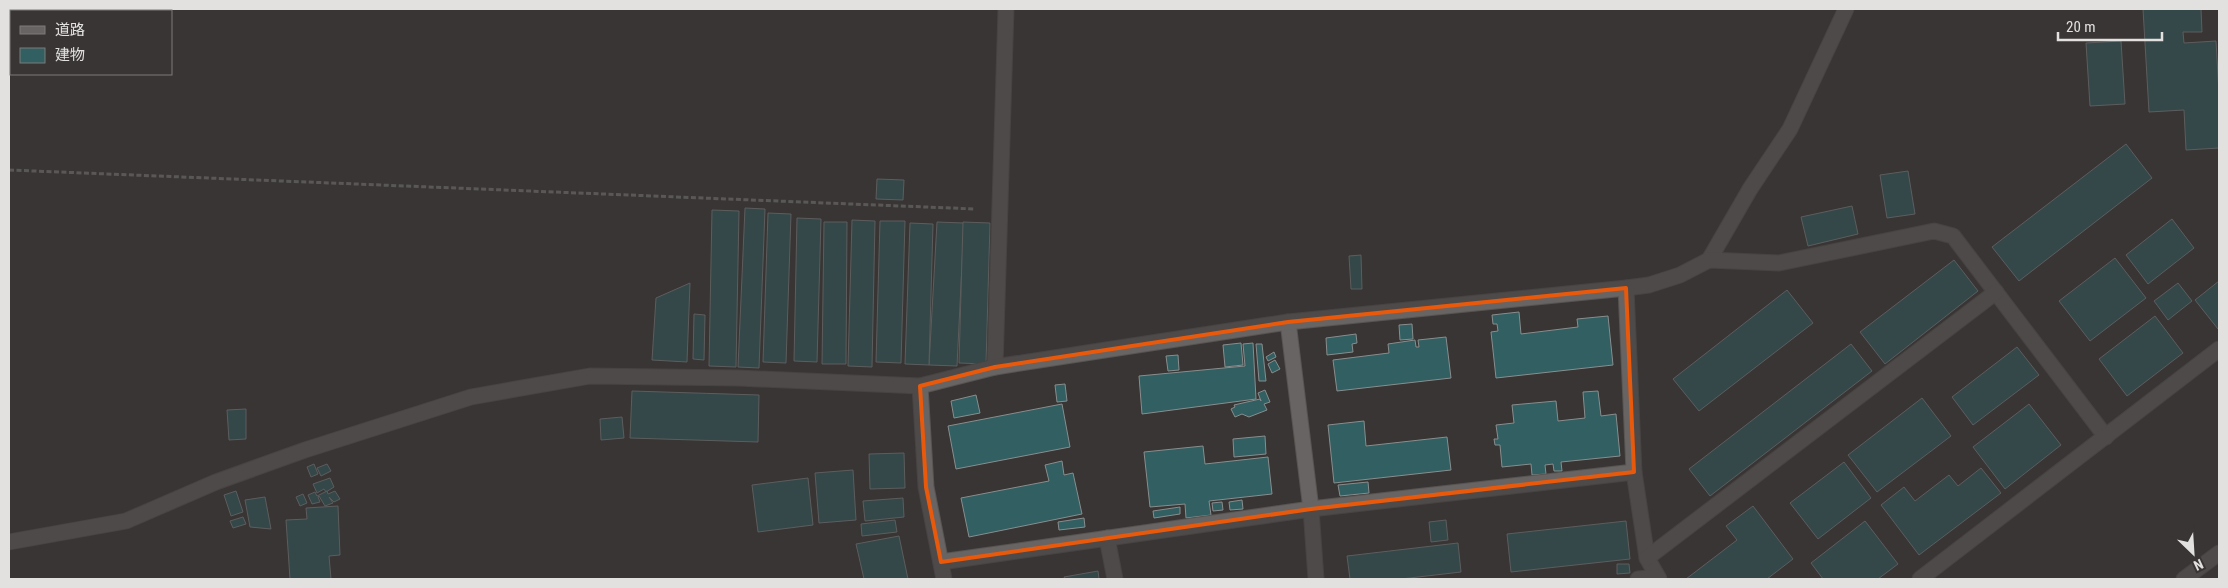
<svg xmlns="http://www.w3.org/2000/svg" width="2228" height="588" viewBox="0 0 2228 588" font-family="'Roboto Condensed','Noto Sans JP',sans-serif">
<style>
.building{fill:#315f62;stroke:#898d8d}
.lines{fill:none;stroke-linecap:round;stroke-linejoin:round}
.street-casing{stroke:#575452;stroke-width:17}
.path{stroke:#848281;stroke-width:3;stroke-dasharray:5 2.5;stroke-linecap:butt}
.street{stroke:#686463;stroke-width:15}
.marked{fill:none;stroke:#e8590c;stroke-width:4;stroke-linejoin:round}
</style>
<rect width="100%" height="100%" fill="#383534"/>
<!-- building -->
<g class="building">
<path d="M2143 9H2201L2202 32H2183L2184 43 2216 41 2219 93V148L2186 150 2184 110 2149 112Z"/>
<path d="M2121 41 2125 104 2090 106 2086 43Z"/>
<path d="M2126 144 2152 178 2019 281 1992 247Z"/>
<path d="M1908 171 1915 214 1887 218 1880 175Z"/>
<path d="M877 179 904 180 903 200 876 199Z"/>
<path d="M1852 206 1858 234 1808 246 1801 217Z"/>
<path d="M745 208 765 209 759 368 738 367Z"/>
<path d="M712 210 739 211 736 367 709 366Z"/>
<path d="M768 213 791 214 786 363 763 362Z"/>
<path d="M797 218 821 219 817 362 794 361Z"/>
<path d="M2172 219 2194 248 2148 284 2126 255Z"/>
<path d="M852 220 875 221 872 367 848 366Z"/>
<path d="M880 221H905L901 363 876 362Z"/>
<path d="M824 222H847L846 364H822Z"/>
<path d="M937 222 964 223 957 366 929 365Z"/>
<path d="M963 222 990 223 986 364 959 363Z"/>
<path d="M910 223 933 224 929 365 905 364Z"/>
<path d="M1361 255 1362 289H1351L1349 256Z"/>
<path d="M2115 258 2146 298 2090 341 2059 301Z"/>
<path d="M1954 260 1978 291 1885 364 1860 332Z"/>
<path d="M2219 281V328L2218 329 2195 300Z"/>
<path d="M690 283 687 362 652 360 656 298Z"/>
<path d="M2178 283 2192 301 2168 320 2154 301Z"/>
<path d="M1787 290 1813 323 1699 411 1673 379Z"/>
<path d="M1519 312 1521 334 1578 327 1577 319 1608 316 1613 365 1496 378 1491 332 1498 331 1497 324H1493L1492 315Z"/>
<path d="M694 314 705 315 704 360 693 359Z"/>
<path d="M2155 316 2183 353 2127 396 2099 359Z"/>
<path d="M1412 324 1413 339 1400 340 1399 325Z"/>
<path d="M1356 334 1357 343 1352 344 1353 352 1327 355 1326 338Z"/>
<path d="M1446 337 1451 378 1337 391 1333 360 1389 353 1388 344 1415 340 1416 347H1419L1418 340Z"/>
<path d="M1241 343 1243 365 1225 367 1223 345Z"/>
<path d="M1253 343 1256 399 1142 414 1139 376 1245 366 1243 344Z"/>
<path d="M1256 344H1262L1266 381H1259Z"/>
<path d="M1851 344 1872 371 1710 496 1689 469Z"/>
<path d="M2017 347 2039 375 1973 425 1952 397Z"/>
<path d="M1274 352 1276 357 1268 361 1266 357Z"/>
<path d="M1178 355 1179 370 1168 371 1166 356Z"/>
<path d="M1275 360 1280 369 1272 373 1268 364Z"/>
<path d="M1065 384 1067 401 1057 402 1055 385Z"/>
<path d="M1265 390 1270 402 1264 404 1267 410 1249 417 1242 414 1235 417 1231 409 1235 407 1234 405 1260 399 1261 401 1258 393Z"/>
<path d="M632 391 759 395 758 442 630 438Z"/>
<path d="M1598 391 1601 416 1616 414 1620 456 1561 462 1562 471H1554L1553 464 1545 465 1546 474 1532 475 1531 464 1502 467 1500 445H1495L1494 439H1498L1496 425 1514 423 1512 405 1556 401 1558 421 1585 418 1583 392Z"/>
<path d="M976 395 980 413 954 418 951 401Z"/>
<path d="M1922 398 1951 436 1877 492 1848 455Z"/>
<path d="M1062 404 1070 447 956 469 948 426Z"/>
<path d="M2029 404 2061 445 2005 489 1973 447Z"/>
<path d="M246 409V439L229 440 227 410Z"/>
<path d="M622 417 624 438 601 440 600 419Z"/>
<path d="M1364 421 1366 446 1447 437 1451 470 1334 483 1328 425Z"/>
<path d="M1265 436 1266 454 1234 457 1233 439Z"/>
<path d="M1203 446 1205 464 1268 457 1272 494 1209 501 1211 515 1186 518 1185 504 1150 507 1144 452Z"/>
<path d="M904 453 905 488 870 489 869 454Z"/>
<path d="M1062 461 1064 475 1073 473 1082 514 969 537 961 498 1049 481 1045 465Z"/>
<path d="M1844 462 1871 498 1818 539 1790 503Z"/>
<path d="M314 464 318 474 311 477 307 467Z"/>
<path d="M327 464 331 471 321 476 317 468Z"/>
<path d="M1981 468 2001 493 1919 555 1881 505 1904 487 1915 501 1949 475 1958 486Z"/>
<path d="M853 470 856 520 819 523 815 473Z"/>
<path d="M330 478 334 487 326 492 324 489 317 493 313 484Z"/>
<path d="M808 478 813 525 758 532 752 485Z"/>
<path d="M1368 482 1369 493 1340 496 1338 485Z"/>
<path d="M236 491 243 512 231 516 224 495Z"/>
<path d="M327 491 328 494 335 491 340 499 334 502 329 497 333 503 325 506 319 496 318 497 320 502 312 504 308 495 315 492 317 496Z"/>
<path d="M303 494 307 503 300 506 296 497Z"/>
<path d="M265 497 271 529 250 527 245 500Z"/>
<path d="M903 498 904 517 865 521 863 501Z"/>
<path d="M1242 500 1243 509 1230 510 1229 502Z"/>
<path d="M1222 502 1223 510 1213 511 1212 503Z"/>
<path d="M338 506 340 555 329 556 331 579H290L286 520 307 519 306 508Z"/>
<path d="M1753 506 1793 559 1767 579H1686L1737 540 1726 526Z"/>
<path d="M1180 507V514L1154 518 1153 511Z"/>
<path d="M243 517 246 524 233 528 230 521Z"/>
<path d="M1084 518 1085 527 1059 530 1058 522Z"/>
<path d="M895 520 897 532 862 536 861 524Z"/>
<path d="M1446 520 1448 540 1431 542 1429 522Z"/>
<path d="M1626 521 1630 559 1511 572 1507 534Z"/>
<path d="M1865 521 1898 564 1878 579H1823L1811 563Z"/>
<path d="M899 536 908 579H864L856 544Z"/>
<path d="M1458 543 1461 572 1401 579H1350L1347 556Z"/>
<path d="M1617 564H1629L1630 573 1617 574Z"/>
<path d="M1098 571 1099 579H1065L1064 577Z"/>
</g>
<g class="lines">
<!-- street casing -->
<g class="street-casing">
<g id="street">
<path d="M1709 260 1750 189 1790 129 1846 9"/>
<path d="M1626 288 1634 472 1647 558 1659 579"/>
<path d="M1288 322 1311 509 1316 579"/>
<path d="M995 367 1006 9"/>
<path d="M920 386 926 487 944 579"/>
<path d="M1107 538 1115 579"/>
<path d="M9 542 126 521 216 482 305 450 471 397 590 376 738 378 920 386 995 367 1288 322 1626 288 1649 285 1680 275 1709 260 1779 263 1934 231 1953 236 2106 437"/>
<path d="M1647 558 1996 292"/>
<path d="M941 562 1311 509 1634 472"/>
<path d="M1638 579 1658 577"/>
<path d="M1920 579 2219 349"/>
<path d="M2184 579 2219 553"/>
</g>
</g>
<!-- path -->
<path class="path" d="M9 170 975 209"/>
<!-- street -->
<use href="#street" class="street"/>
</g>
<!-- marked area -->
<path d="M0 0H2228V588H0ZM1626 288 1634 472 1311 509 941 562 926 487 920 386 995 367 1288 322Z" fill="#383534" fill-opacity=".55" fill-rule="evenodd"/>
<path class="marked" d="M1626 288 1634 472 1311 509 941 562 926 487 920 386 995 367 1288 322Z"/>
<!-- border -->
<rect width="2228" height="588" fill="none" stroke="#e3e1e0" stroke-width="20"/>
<!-- legend -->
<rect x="10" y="10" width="162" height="65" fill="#383534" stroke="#7c7a79"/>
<rect x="20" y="26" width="25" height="8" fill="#686463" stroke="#7c7a79"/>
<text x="55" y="35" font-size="15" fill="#e3e1e0">道路</text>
<rect x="20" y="48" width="25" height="15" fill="#315f62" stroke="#7c7a79"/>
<text x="55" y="60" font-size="15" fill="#e3e1e0">建物</text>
<!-- north arrow -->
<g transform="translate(2193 553) rotate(155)" stroke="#383534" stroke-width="4" paint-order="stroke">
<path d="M0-4L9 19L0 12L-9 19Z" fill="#e3e1e0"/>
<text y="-8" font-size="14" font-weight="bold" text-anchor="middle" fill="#e3e1e0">N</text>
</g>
<!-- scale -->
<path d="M2058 32v8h104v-8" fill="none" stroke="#e3e1e0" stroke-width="2.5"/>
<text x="2066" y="32" font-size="15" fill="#e3e1e0" stroke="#383534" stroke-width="4" paint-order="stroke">20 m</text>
</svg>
